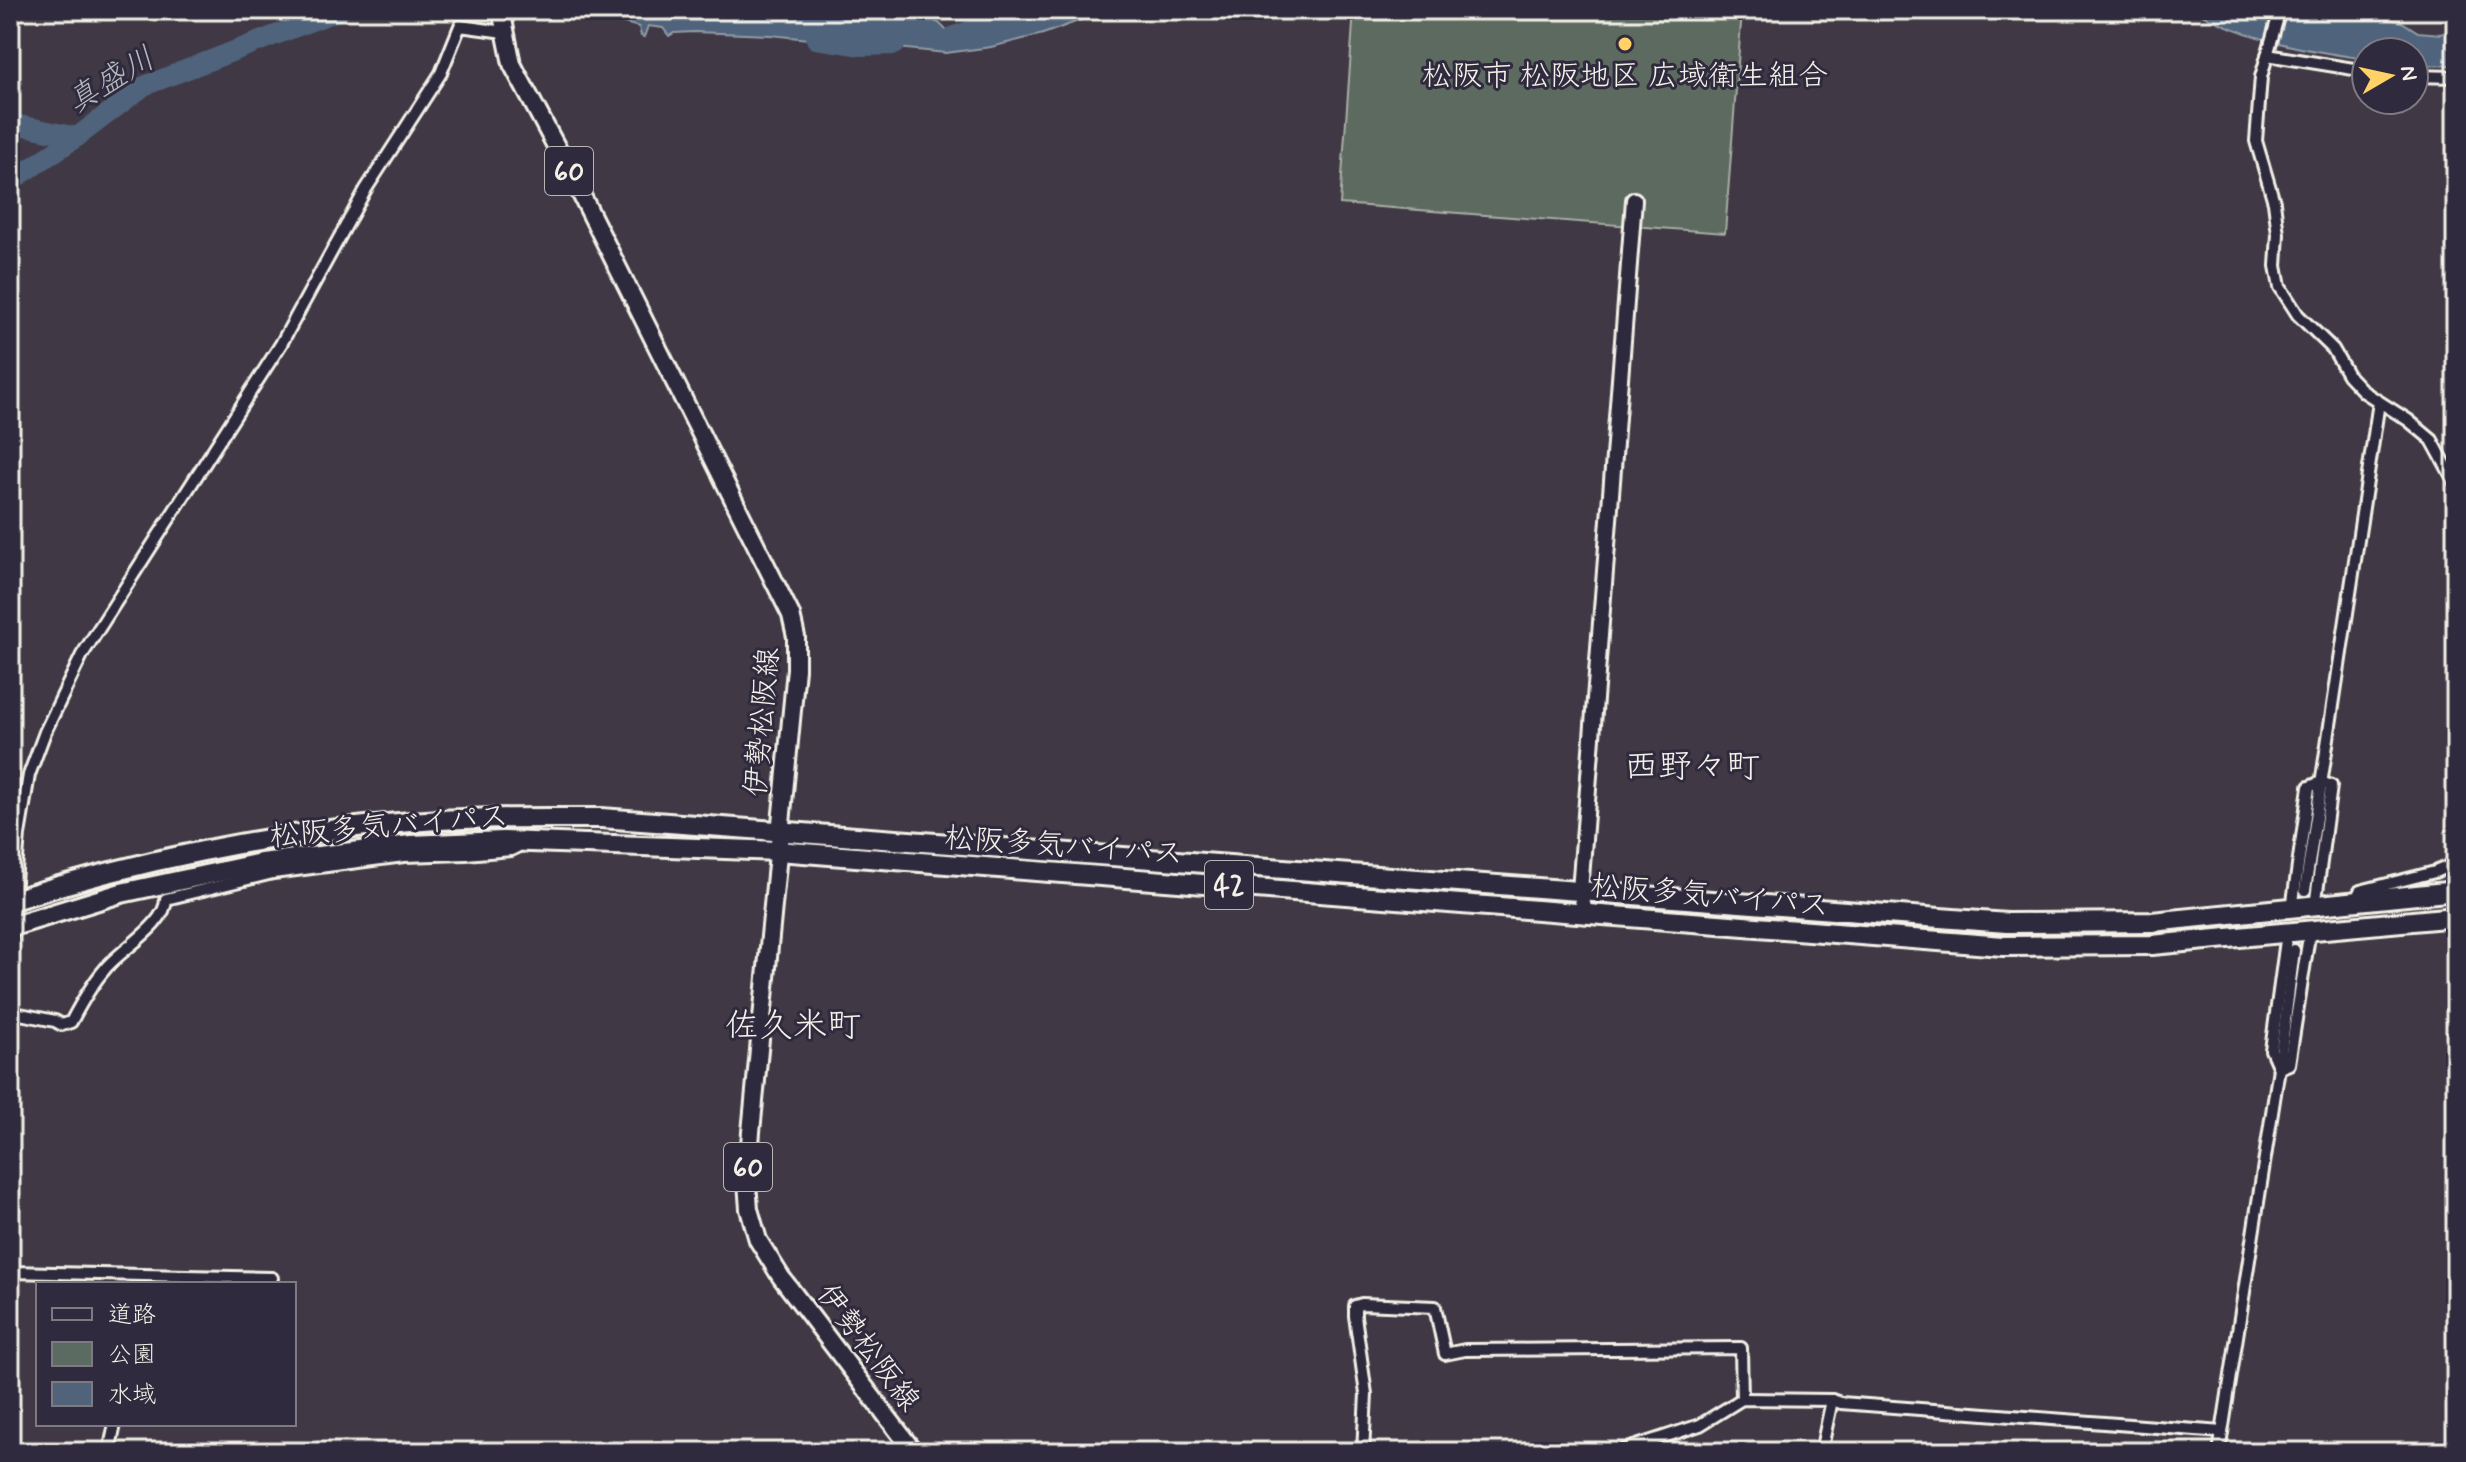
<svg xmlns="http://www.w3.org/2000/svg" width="2466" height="1462" viewBox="0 0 2466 1462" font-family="Mynerve,'Klee One',sans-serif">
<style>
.green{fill:#5c6b61;stroke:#a8aea4;stroke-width:2}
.water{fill:#50637b;stroke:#929ca7;stroke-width:2}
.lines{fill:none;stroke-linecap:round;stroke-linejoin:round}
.river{stroke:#50637b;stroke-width:20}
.street-tunnel{stroke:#5b555d;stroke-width:10;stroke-dasharray:10 5;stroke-linecap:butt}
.street-casing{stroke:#f4f1e8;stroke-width:16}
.secondary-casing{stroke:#f4f1e8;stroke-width:20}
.primary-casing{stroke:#f4f1e8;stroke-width:22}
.highway-casing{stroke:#f4f1e8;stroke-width:24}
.street{stroke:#2f2a3d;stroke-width:10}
.secondary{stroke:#2f2a3d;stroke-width:14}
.primary{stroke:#2f2a3d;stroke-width:16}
.highway{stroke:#2f2a3d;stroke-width:18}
.poi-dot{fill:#ffd166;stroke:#2f2a3d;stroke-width:3}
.labels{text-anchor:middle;stroke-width:6;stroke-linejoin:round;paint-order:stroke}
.shield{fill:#2f2a3d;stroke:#b9b5b5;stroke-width:2}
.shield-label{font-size:28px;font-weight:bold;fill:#f4f1e8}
.poi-label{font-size:30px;fill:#f4f1e8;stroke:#2f2a3d}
.street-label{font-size:30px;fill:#f4f1e8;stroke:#2f2a3d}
.water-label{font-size:32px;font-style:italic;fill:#b2b8bc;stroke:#2f2a3d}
.quarter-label{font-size:34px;fill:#f4f1e8;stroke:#2f2a3d}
</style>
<rect width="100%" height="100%" fill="#403945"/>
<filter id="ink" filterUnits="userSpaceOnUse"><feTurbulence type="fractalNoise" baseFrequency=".0125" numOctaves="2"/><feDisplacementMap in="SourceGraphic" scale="16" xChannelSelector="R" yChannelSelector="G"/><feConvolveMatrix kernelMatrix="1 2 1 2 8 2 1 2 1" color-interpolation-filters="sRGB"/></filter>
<g filter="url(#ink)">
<!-- green -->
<path class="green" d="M1354 10H1742L1725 233 1340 204Z"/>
<!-- water -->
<g class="water">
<path d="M555 10H764L860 17 925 16 939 23 949 33 990 28 1027 10H1108L1043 34 991 47 946 53 770 35 694 32 674 33 669 36 663 28 648 26 644 37 641 36 639 27 592 14Z"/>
<path d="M2195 10H2372L2379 17 2402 22 2418 32 2441 34 2456 27V65L2414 66V52H2366V59C2309 51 2245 40 2195 10Z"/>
</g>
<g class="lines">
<!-- river -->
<g class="river">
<path d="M954 36 1034 10"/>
<path d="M816 39 862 46 895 45"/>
<path d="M10 123 77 137"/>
<path d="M10 182 77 137 144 86 340 10"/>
</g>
<!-- street-tunnel -->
<path class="street-tunnel" d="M2294 950 2305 890"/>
<!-- street casing -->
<g class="street-casing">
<g id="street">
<path d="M2280 10 2261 77 2256 141 2274 202 2278 234 2276 266 2280 287 2298 315 2333 349 2348 375 2364 392 2408 420 2432 440 2456 484"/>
<path d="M2267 55 2366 71"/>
<path d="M2414 76 2456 77"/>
<path d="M2305 890 2379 402"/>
<path d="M2355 902 2360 891 2435 872 2456 863"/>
<path d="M2292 909 2309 787 2321 782 2331 786 2315 907"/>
<path d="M10 972 11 927 19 835 29 775 45 732 82 655 281 344 366 189 441 73 460 26 504 32"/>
<path d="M10 1006 15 1013 55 1021 62 1025 71 1022C81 1003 91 985 105 969 121 949 166 925 166 899L273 873 404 856 466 854 511 850 517 847"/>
<path d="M2278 1066 2271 1050 2287 933"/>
<path d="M2279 1068 2289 1064 2310 930"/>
<path d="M10 1272 272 1278"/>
<path d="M109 1452 115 1424"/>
<path d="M1363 1452 1366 1394 1355 1316V1306L1362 1304 1435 1307 1445 1354 1465 1350 1741 1348 1742 1399"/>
<path d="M1618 1452 1700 1425 1742 1399 1832 1400 1841 1403 2222 1432"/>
<path d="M1821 1452 1832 1400"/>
<path d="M2219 1452 2279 1068 2294 950"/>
</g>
</g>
<!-- secondary casing -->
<g class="secondary-casing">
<path id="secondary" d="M1585 912 1580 891 1634 200"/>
</g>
<!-- primary casing -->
<g class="primary-casing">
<path id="primary" d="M501 10 512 64 573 178 791 615 796 637V669L751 1132 747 1182 749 1209 758 1240 781 1277 914 1452"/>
</g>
<!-- highway casing -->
<g class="highway-casing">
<g id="highway">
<path d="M10 901C134 861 281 831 411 822 475 817 538 818 601 818L2007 923 2152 922 2456 891"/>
<path d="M10 927 121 893 261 863 411 845 503 841 778 851 2003 946 2152 945 2456 917"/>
</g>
</g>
<!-- street -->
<use href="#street" class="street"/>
<!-- secondary -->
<use href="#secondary" class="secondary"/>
<!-- primary -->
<use href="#primary" class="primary"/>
<!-- highway -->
<use href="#highway" class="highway"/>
</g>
</g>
<!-- markers -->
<circle class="poi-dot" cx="1625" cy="44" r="8"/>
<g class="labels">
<!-- shield labels -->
<g class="shield">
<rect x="545" y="147" width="48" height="48" rx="6"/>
<rect x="1205" y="861" width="48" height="48" rx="6"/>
<rect x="724" y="1143" width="48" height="48" rx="6"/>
</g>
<g class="shield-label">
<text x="569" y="181">60</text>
<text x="1229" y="895">42</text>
<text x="748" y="1177">60</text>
</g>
<!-- poi labels -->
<g class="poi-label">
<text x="1625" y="85">松阪市 松阪地区 広域衛生組合</text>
</g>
<!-- street labels -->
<g class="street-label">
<text transform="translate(761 722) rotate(-85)" y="10">伊勢松阪線</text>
<text transform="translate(389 825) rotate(-5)" y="10">松阪多気バイパス</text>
<text transform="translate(1064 845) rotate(4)" y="10">松阪多気バイパス</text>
<text transform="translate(1710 895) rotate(5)" y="10">松阪多気バイパス</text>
<text transform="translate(869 1347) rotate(53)" y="10">伊勢松阪線</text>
</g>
<!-- water labels -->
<g class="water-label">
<text transform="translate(110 79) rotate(-31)" y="11">真盛川</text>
</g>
<!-- quarter labels -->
<g class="quarter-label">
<text x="1692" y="777">西野々町</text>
<text x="793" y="1036">佐久米町</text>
</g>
</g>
<!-- margin -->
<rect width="2466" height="1462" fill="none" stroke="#2f2a3d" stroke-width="40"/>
<rect x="20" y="20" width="2426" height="1422" fill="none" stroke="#f4f1e8" stroke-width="3" filter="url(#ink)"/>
<!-- legend -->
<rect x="36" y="1282" width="260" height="144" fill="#2f2a3d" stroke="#7e7a81" stroke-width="2"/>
<rect x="52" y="1308" width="40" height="12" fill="#2f2a3d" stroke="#7e7a81" stroke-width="2"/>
<text x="108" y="1322" font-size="24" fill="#f4f1e8">道路</text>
<rect x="52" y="1342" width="40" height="24" fill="#5c6b61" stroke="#7e7a81" stroke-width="2"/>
<text x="108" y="1362" font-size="24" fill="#f4f1e8">公園</text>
<rect x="52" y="1382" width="40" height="24" fill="#50637b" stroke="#7e7a81" stroke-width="2"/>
<text x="108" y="1402" font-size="24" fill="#f4f1e8">水域</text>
<!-- north arrow -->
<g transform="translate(2390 76) rotate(81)"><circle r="38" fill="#2f2a3d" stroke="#7e7a81" stroke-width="2"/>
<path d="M0-6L14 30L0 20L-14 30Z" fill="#ffd166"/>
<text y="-12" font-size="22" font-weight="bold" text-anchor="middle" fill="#f4f1e8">N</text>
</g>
</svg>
